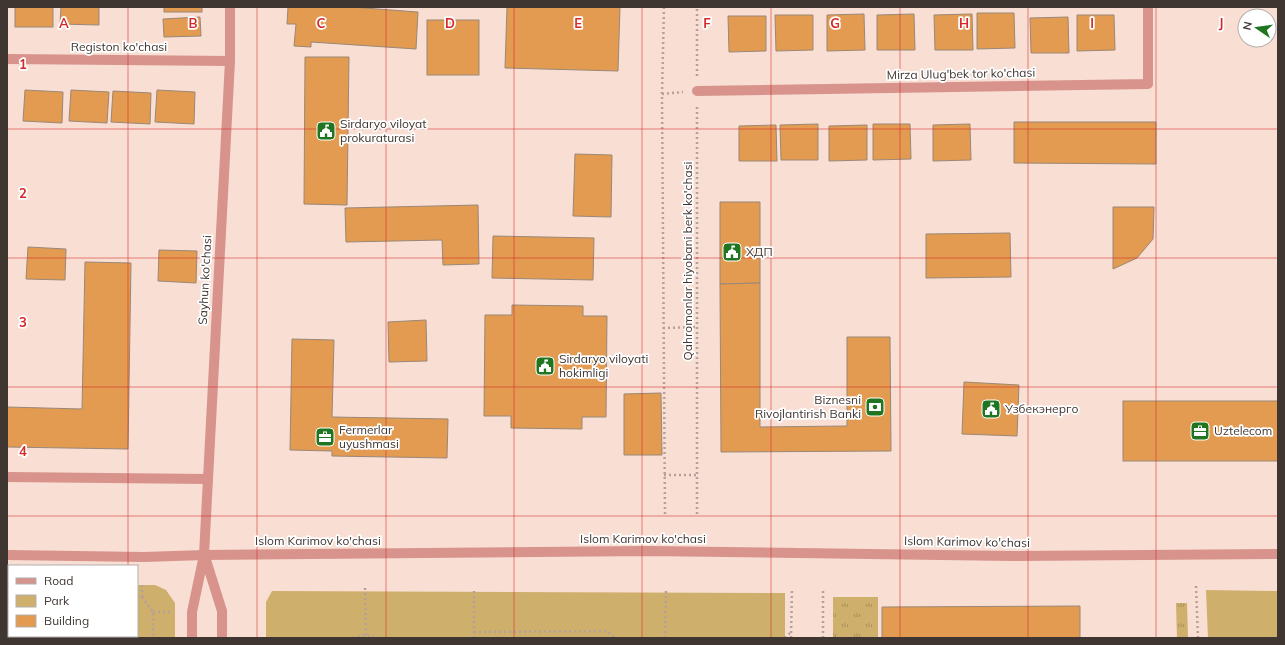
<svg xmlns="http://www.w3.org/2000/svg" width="1285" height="645" viewBox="0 0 1285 645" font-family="Mulish,sans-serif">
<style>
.grass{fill:url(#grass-tufts)}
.green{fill:#cfaf6c}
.building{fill:#e29b50;stroke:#9a8877}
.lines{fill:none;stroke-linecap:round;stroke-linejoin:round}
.path{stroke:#b5a199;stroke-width:2.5;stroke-dasharray:2 3;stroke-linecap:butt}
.minor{stroke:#d7938c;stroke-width:10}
.grid{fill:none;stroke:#d62828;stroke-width:1;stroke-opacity:0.55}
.labels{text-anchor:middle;stroke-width:3.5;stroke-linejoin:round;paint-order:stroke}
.street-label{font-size:12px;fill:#3f3531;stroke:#fff}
.poi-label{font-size:12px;fill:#3f3531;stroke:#fff;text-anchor:start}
.grid-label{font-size:13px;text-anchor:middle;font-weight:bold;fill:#d62828;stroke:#fff;stroke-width:3.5;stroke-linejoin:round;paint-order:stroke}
</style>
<defs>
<pattern id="grass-tufts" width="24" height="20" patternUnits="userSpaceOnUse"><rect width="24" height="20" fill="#cfaf6c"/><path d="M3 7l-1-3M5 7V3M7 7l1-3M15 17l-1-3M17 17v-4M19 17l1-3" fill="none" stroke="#a98f59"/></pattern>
</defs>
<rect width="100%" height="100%" fill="#f8ded3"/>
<!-- grass -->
<g class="grass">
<rect x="833" y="597" width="45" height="41"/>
<path d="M1176 603H1187L1188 638H1177Z"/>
</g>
<!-- green -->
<g class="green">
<path d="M7 583H9V636H137V585H155L166 590 175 603V638H7Z"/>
<path d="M1206 590 1278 591V638H1208Z"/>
<path d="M272 591 785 593V638H266V602Z"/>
</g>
<!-- building -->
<g class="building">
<rect x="15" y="7" width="38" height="20"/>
<path d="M61 7H99V25L60 24Z"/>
<rect x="164" y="7" width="38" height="5"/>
<path d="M288 7H351L418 12 416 49 311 42V47L294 46 296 24H287Z"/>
<path d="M507 7H620L618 71 505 68Z"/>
<path d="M977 13H1014L1015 48 977 49Z"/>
<path d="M864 14 865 50 827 51V15Z"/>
<path d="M914 14 915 50H877V15Z"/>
<path d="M972 14 973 50H935L934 15Z"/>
<path d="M775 15H813V50L776 51Z"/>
<path d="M1077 15H1114L1115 50 1077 51Z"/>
<path d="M728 16H766V51L729 52Z"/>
<path d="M200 17 201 36 164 37 163 19Z"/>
<path d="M1068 17 1069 53H1031L1030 18Z"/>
<rect x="427" y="20" width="52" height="55"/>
<path d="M305 57H349L347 205 304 204Z"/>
<path d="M25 90 63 92 62 123 23 121Z"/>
<path d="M71 90 109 92 107 123 69 121Z"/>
<path d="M157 90 195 92 194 124 155 122Z"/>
<path d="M113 91 151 93 150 124 111 122Z"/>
<path d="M1014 122H1156V164L1014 163Z"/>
<path d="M818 124V160H781L780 125Z"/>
<path d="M873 124H910L911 159 873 160Z"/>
<path d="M970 124 971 160 933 161V125Z"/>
<path d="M776 125 777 161H739V126Z"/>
<path d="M867 125V160L829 161V126Z"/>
<path d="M575 154 612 155 611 217 573 216Z"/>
<path d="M720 202H760V283L720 284Z"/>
<path d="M478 205 479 264 443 265 442 240 346 242 345 208Z"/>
<path d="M1113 207H1154L1153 239 1137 258 1113 269Z"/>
<path d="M1010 233 1011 277 926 278V234Z"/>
<path d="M493 236 594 238 593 280 492 278Z"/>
<path d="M28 247 66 249 65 280 26 279Z"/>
<path d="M159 250 197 251 196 283 158 281Z"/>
<path d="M85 262 131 263 128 449 7 447V407L82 409Z"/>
<path d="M760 283V427L847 426V337H890L891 451 721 452 720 284Z"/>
<path d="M512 305 583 306V316H607L606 417H582V429L511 428V416H484L485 315H512Z"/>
<path d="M426 320 427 361 389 362 388 322Z"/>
<path d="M292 339 334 340 332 417 448 419 447 458 332 456V451L290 450Z"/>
<path d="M964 382 1019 385 1017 436 962 434Z"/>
<path d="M661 393 662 455H624V394Z"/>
<rect x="1123" y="401" width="155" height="60"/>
<path d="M1080 606V638H882V607Z"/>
</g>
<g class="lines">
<!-- path -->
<g class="path">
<path d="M664 7 662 94 665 515"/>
<path d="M697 76V7"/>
<path d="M662 94 683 92"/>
<path d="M663 328 697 327"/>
<path d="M664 475H697"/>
<path d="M697 514V105"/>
<path d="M142 585V597"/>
<path d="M1196 586 1198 638"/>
<path d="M365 588 366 635"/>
<path d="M7 596H9"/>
<path d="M137 597H142L153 612V638"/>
<path d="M153 612H170"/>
<path d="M474 632 607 631 615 638"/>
<path d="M24 636V638"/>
<path d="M353 638 366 635 378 638"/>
<path d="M474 638V588"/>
<path d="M665 638 666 588"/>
<path d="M785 638 791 632"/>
<path d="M791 638 792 588"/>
<path d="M823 638V588"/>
</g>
<!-- minor -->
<g class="minor">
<path d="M7 59 230 61"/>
<path d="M697 91 1148 84V7"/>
<path d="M7 477 208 479"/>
<path d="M7 555 144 557 204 555 648 551 1012 556 1278 554"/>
<path d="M205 557 222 611V638"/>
<path d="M192 638V612L204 555 230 61V7"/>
</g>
</g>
<!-- grid -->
<path class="grid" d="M128 7V566M257 7V638M386 7V638M514 7V638M642 7V638M771 7V638M900 7V638M1028 7V638M1156 7V638M7 129H1278M7 258H1278M7 387H1278M7 516H1278M128 636V638"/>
<!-- icons -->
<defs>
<g id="civic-square" transform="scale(1)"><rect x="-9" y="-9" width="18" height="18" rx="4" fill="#207521" stroke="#fff"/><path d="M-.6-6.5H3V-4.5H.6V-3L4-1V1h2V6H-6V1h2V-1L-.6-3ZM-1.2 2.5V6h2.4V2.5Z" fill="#fff"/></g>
<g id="bank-square" transform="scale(1)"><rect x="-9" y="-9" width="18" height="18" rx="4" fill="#207521" stroke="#fff"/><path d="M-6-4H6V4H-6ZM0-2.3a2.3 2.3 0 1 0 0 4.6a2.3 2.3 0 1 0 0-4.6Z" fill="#fff"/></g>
<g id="office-square" transform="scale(1)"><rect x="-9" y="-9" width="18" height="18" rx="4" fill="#207521" stroke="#fff"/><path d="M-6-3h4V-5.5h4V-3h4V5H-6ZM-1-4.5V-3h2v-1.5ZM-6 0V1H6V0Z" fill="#fff"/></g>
</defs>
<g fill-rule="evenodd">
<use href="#civic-square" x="326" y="131"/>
<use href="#civic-square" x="732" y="252"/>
<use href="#civic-square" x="545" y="366"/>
<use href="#bank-square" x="875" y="407"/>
<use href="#civic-square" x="991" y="409"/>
<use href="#office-square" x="1200" y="431"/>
<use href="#office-square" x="325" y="437"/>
</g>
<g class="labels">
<!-- street labels -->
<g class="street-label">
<text x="119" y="51">Registon ko'chasi</text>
<text transform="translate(961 74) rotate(-1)" y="4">Mirza Ulug'bek tor ko'chasi</text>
<text transform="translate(688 261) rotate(-90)" y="4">Qahromonlar hiyobani berk ko'chasi</text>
<text transform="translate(205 280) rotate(-87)" y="4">Sayhun ko'chasi</text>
<text x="643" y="543">Islom Karimov ko'chasi</text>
<text x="318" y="545">Islom Karimov ko'chasi</text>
<text transform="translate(967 542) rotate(1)" y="4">Islom Karimov ko'chasi</text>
</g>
<!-- poi labels -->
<g class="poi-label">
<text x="340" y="128">Sirdaryo viloyat<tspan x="340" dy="14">prokuraturasi</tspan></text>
<text x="746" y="256">ХДП</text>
<text x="559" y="363">Sirdaryo viloyati<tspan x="559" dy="14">hokimligi</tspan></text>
<text x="861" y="404" text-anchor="end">Biznesni<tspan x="861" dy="14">Rivojlantirish Banki</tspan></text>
<text x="1005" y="413">Узбекэнерго</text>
<text x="339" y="434">Fermerlar<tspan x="339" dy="14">uyushmasi</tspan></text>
<text x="1214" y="435">Uztelecom</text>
</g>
</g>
<g class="grid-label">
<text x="64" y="28">A</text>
<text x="193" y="28">B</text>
<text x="321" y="28">C</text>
<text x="450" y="28">D</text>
<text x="578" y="28">E</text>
<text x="707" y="28">F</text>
<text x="835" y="28">G</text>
<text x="964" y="28">H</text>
<text x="1092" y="28">I</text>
<text x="1221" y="28">J</text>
<text x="23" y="69">1</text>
<text x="23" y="198">2</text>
<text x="23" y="327">3</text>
<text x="23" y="456">4</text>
</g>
<!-- border -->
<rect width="1285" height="645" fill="none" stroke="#3f3531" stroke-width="16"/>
<!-- legend -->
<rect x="8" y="565" width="130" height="72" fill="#ffffff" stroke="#b2aead"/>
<rect x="16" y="578" width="20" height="6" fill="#d7938c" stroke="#b2aead"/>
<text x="44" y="585" font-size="12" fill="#3f3531">Road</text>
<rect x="16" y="595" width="20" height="12" fill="#cfaf6c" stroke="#b2aead"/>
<text x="44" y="605" font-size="12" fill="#3f3531">Park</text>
<rect x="16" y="615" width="20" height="12" fill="#e29b50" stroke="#b2aead"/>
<text x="44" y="625" font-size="12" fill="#3f3531">Building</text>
<!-- north arrow -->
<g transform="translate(1257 28) rotate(283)"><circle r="19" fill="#ffffff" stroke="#b2aead"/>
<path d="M0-3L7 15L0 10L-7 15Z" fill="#207521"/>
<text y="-6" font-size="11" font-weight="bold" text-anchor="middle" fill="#3f3531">N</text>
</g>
</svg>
